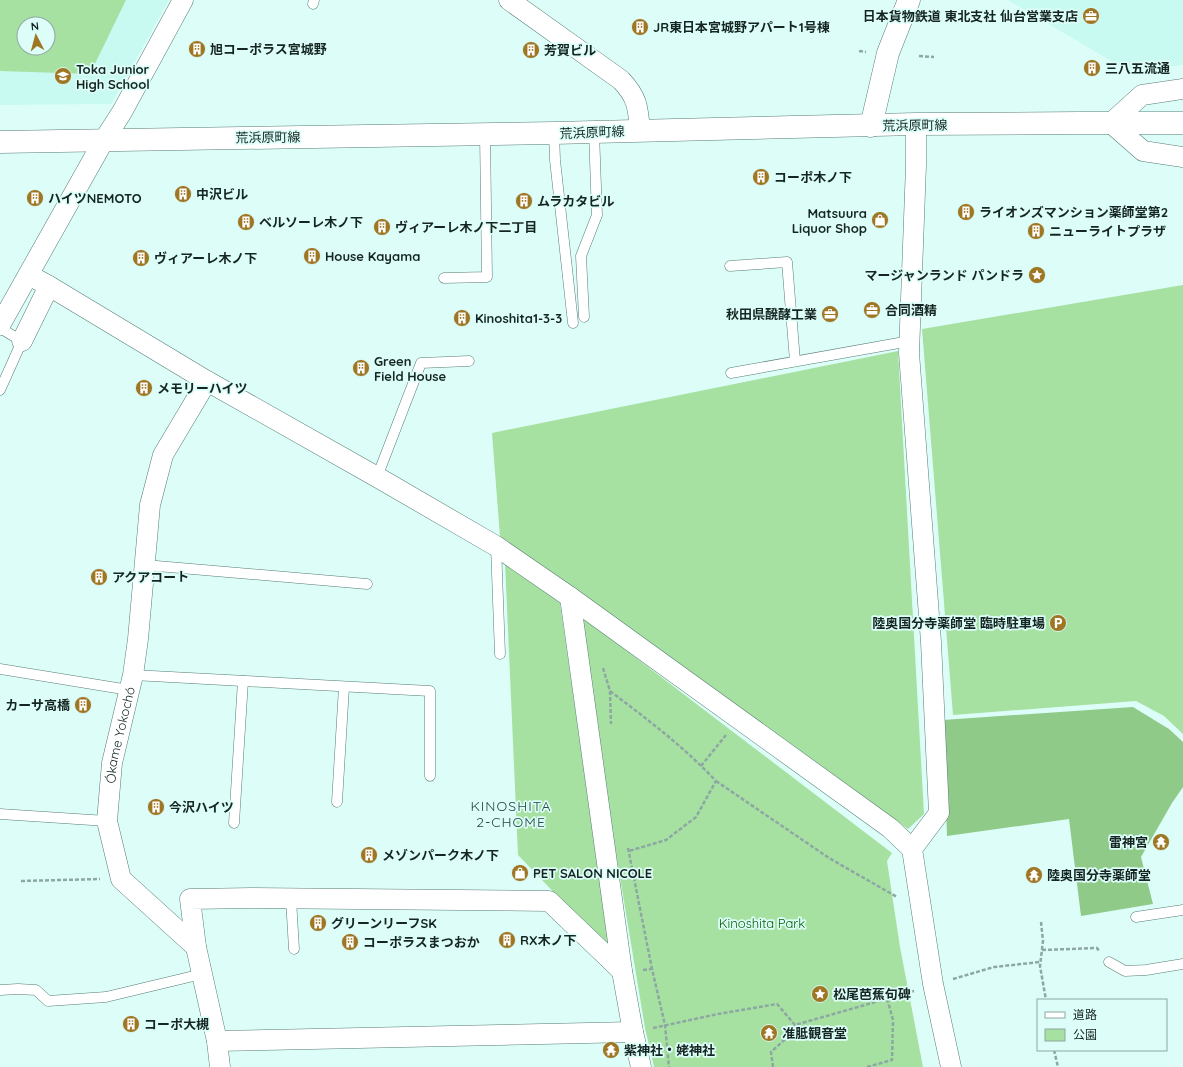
<svg xmlns="http://www.w3.org/2000/svg" width="1183" height="1067" viewBox="0 0 1183 1067" font-family="Quicksand,'Noto Sans JP',sans-serif">
<style>
.built{fill:#c8faf2;fill-rule:evenodd}
.green{fill:#a7e1a2;fill-rule:evenodd}
.forest{fill:#8fca89}
.lines{fill:none;stroke-linecap:round;stroke-linejoin:round}
.lane-casing{stroke:#577c76;stroke-width:11}
.street-casing{stroke:#577c76;stroke-width:21}
.secondary-casing{stroke:#577c76;stroke-width:23}
.path{stroke:#8da7a2;stroke-width:2.5;stroke-dasharray:4 2;stroke-linecap:butt}
.lane{stroke:#fff;stroke-width:10}
.street{stroke:#fff;stroke-width:20}
.secondary{stroke:#fff;stroke-width:22}
.labels{text-anchor:middle;stroke-width:3.5;stroke-linejoin:round;paint-order:stroke}
.poi-label{font-size:13px;font-weight:bold;fill:#152522;stroke:#ddfef8;text-anchor:start}
.street-label{font-size:13px;fill:#152522;stroke:#ddfef8}
.park-label{font-size:13px;fill:#035c01;stroke:#ddfef8}
.neighbourhood-label{font-size:14px;letter-spacing:1px;fill:#264a45;stroke:#ddfef8}
</style>
<rect width="100%" height="100%" fill="#ddfef8"/>
<!-- built -->
<g class="built">
<path d="M0 0H169L111 104 0 105ZM24 24H48V48H24Z"/>
<path d="M1008 0H1183V65L1128 71Z"/>
</g>
<!-- green -->
<g class="green">
<path d="M0 0H126L90 74 0 71ZM24 24H48V48H24Z"/>
<path d="M1183 285V734L1164 716 1136 701 953 715 922 329Z"/>
<path d="M898 351 924 814 908 829 500 537 492 433Z"/>
<path d="M505 563 560 603 610 951 518 855Z"/>
<path d="M576 612 892 853 887 861 900 947 923 1067H654L645 1028Z"/>
</g>
<!-- forest -->
<path class="forest" d="M1133 707 1169 729 1183 742V787L1172 803 1141 857 1153 904 1081 916 1069 819 947 836 943 720Z"/>
<g class="lines">
<!-- lane casing -->
<g class="lane-casing">
<g id="lane">
<path d="M313 4 314 0"/>
<path d="M554 133 555 160 573 323"/>
<path d="M730 266 787 262 795 361"/>
<path d="M444 278 487 277 485 134"/>
<path d="M584 317 581 256 597 215 594 132"/>
<path d="M0 328 22 341 0 390"/>
<path d="M731 373 910 341"/>
<path d="M377 477 421 363 469 361"/>
<path d="M496 546 500 654"/>
<path d="M145 565 367 584"/>
<path d="M0 669 129 690"/>
<path d="M133 675 430 691V776"/>
<path d="M337 802 344 687"/>
<path d="M0 814 107 821"/>
<path d="M234 823 243 681"/>
<path d="M291 899 294 949"/>
<path d="M1136 917 1183 910"/>
<path d="M1109 962 1125 971 1146 970 1183 964"/>
<path d="M0 990 18 989 36 990 48 1001 106 997 202 974"/>
</g>
</g>
<!-- street casing -->
<g class="street-casing">
<g id="street">
<path d="M509 0 621 80C638 98 638 108 640 131"/>
<path d="M1183 89 1142 95 1111 123 1143 151 1183 157"/>
<path d="M916 124V165L909 353 931 642 939 813 912 849 933 984 951 1067"/>
<path d="M29 275 49 286 207 381 377 477 496 546 570 597 890 828 912 849"/>
<path d="M0 325 104 140 122 112 183 0"/>
<path d="M22 341 49 286"/>
<path d="M570 597 622 971 633 1032 641 1067"/>
<path id="s1" d="M196 947 121 879 107 821 112 763 133 675 138 639 150 505 163 455 207 381"/>
<path d="M217 1041 633 1032"/>
<path d="M220 1067 217 1041 196 947 190 899 252 898 549 901 622 971"/>
</g>
</g>
<!-- secondary casing -->
<g class="secondary-casing">
<g id="secondary">
<path d="M871 126 888 53 909 0"/>
<path d="M0 142 554 133 916 124 1080 123H1183"/>
</g>
</g>
<!-- path -->
<g class="path">
<path d="M859 51 866 52"/>
<path d="M919 56 934 57"/>
<path d="M603 668 610 691 611 724"/>
<path d="M610 691C647 719 684 747 716 781L696 817 666 840 629 851"/>
<path d="M701 766 726 735"/>
<path d="M716 781 829 858 897 897"/>
<path d="M628 848 652 969"/>
<path d="M21 881 100 879"/>
<path d="M1041 922 1043 941 1040 966 1046 1000"/>
<path d="M1042 950 1097 948 1099 951"/>
<path d="M643 970 652 969 665 1025 669 1067"/>
<path d="M953 979 994 967 1040 962"/>
<path d="M653 1028 718 1014 777 1004 795 1025 914 991"/>
<path d="M1054 1050 1058 1067"/>
<path d="M773 1067 771 1052 792 1033 795 1025"/>
<path d="M867 1067 892 1060 893 1020 887 998"/>
</g>
<!-- lane -->
<use href="#lane" class="lane"/>
<!-- street -->
<use href="#street" class="street"/>
<!-- secondary -->
<use href="#secondary" class="secondary"/>
</g>
<!-- icons -->
<defs>
<g id="office-disc" transform="scale(0.9)"><circle r="9.5" fill="#9f7624" stroke="#ddfef8"/><path d="M-6-3h4V-5.5h4V-3h4V5H-6ZM-1-4.5V-3h2v-1.5ZM-6 0V1H6V0Z" fill="#fff"/></g>
<g id="building-disc" transform="scale(0.9)"><circle r="9.5" fill="#9f7624" stroke="#ddfef8"/><path d="M-4-6H4V6H1V3H-1V6H-4ZM-2.5-4.3h1.7v1.8h-1.7ZM.8-4.3h1.7v1.8H.8ZM-2.5-1h1.7V.8h-1.7ZM.8-1h1.7V.8H.8Z" fill="#fff"/></g>
<g id="school-disc" transform="scale(0.9)"><circle r="9.5" fill="#9f7624" stroke="#ddfef8"/><path d="M0-5L7-2L0 1L-7-2ZM-4 1L0 2.5L4 1V4Q0 6-4 4Z" fill="#fff"/></g>
<g id="shop-disc" transform="scale(0.9)"><circle r="9.5" fill="#9f7624" stroke="#ddfef8"/><path d="M-5-2.5h2.3a2.7 3.5 0 0 1 5.4 0H5L5.5 6h-11ZM-1.5-2.5h3a1.5 2.3 0 0 0-3 0Z" fill="#fff"/></g>
<g id="sight-disc" transform="scale(0.9)"><circle r="9.5" fill="#9f7624" stroke="#ddfef8"/><path d="M0-6L1.8-2.2L6-1.7L2.9 1.2L3.7 5.4L0 3.3L-3.7 5.4L-2.9 1.2L-6-1.7L-1.8-2.2Z" fill="#fff"/></g>
<g id="parking-disc" transform="scale(0.9)"><circle r="9.5" fill="#9f7624" stroke="#ddfef8"/><path d="M-3.5-5.5H1a3.5 3.5 0 0 1 0 7H-1V5.5H-3.5ZM-1-3.4V-.6H.8a1.4 1.4 0 0 0 0-2.8Z" fill="#fff"/></g>
<g id="temple-disc" transform="scale(0.9)"><circle r="9.5" fill="#9f7624" stroke="#ddfef8"/><path d="M0-6L5-2H3V0L6.5 2.5H4V6H1.5V3h-3V6H-4V2.5H-6.5L-3 0V-2H-5Z" fill="#fff"/></g>
</defs>
<g fill-rule="evenodd">
<use href="#office-disc" x="1091" y="16"/>
<use href="#building-disc" x="640" y="27"/>
<use href="#building-disc" x="197" y="49"/>
<use href="#building-disc" x="531" y="50"/>
<use href="#building-disc" x="1092" y="68"/>
<use href="#school-disc" x="63" y="76"/>
<use href="#building-disc" x="761" y="177"/>
<use href="#building-disc" x="183" y="194"/>
<use href="#building-disc" x="35" y="198"/>
<use href="#building-disc" x="524" y="201"/>
<use href="#building-disc" x="966" y="212"/>
<use href="#shop-disc" x="880" y="220"/>
<use href="#building-disc" x="246" y="222"/>
<use href="#building-disc" x="382" y="227"/>
<use href="#building-disc" x="1036" y="231"/>
<use href="#building-disc" x="312" y="256"/>
<use href="#building-disc" x="141" y="258"/>
<use href="#sight-disc" x="1037" y="275"/>
<use href="#office-disc" x="872" y="310"/>
<use href="#office-disc" x="830" y="314"/>
<use href="#building-disc" x="462" y="318"/>
<use href="#building-disc" x="361" y="368"/>
<use href="#building-disc" x="144" y="388"/>
<use href="#building-disc" x="99" y="577"/>
<use href="#parking-disc" x="1058" y="623"/>
<use href="#building-disc" x="83" y="705"/>
<use href="#building-disc" x="156" y="807"/>
<use href="#temple-disc" x="1161" y="842"/>
<use href="#building-disc" x="369" y="855"/>
<use href="#shop-disc" x="520" y="873"/>
<use href="#temple-disc" x="1034" y="875"/>
<use href="#building-disc" x="318" y="923"/>
<use href="#building-disc" x="507" y="940"/>
<use href="#building-disc" x="350" y="942"/>
<use href="#sight-disc" x="820" y="994"/>
<use href="#building-disc" x="131" y="1024"/>
<use href="#temple-disc" x="769" y="1033"/>
<use href="#temple-disc" x="611" y="1050"/>
</g>
<g class="labels">
<!-- poi labels -->
<g class="poi-label">
<text x="1078" y="21" text-anchor="end">日本貨物鉄道 東北支社 仙台営業支店</text>
<text x="653" y="32">JR東日本宮城野アパート1号棟</text>
<text x="210" y="54">旭コーポラス宮城野</text>
<text x="544" y="55">芳賀ビル</text>
<text x="1105" y="73">三八五流通</text>
<text x="76" y="74">Toka Junior<tspan x="76" dy="15">High School</tspan></text>
<text x="774" y="182">コーポ木ノ下</text>
<text x="196" y="199">中沢ビル</text>
<text x="48" y="203">ハイツNEMOTO</text>
<text x="537" y="206">ムラカタビル</text>
<text x="979" y="217">ライオンズマンション薬師堂第2</text>
<text x="867" y="218" text-anchor="end">Matsuura<tspan x="867" dy="15">Liquor Shop</tspan></text>
<text x="259" y="227">ベルソーレ木ノ下</text>
<text x="395" y="232">ヴィアーレ木ノ下二丁目</text>
<text x="1049" y="236">ニューライトプラザ</text>
<text x="325" y="261">House Kayama</text>
<text x="154" y="263">ヴィアーレ木ノ下</text>
<text x="1024" y="280" text-anchor="end">マージャンランド パンドラ</text>
<text x="885" y="315">合同酒精</text>
<text x="817" y="319" text-anchor="end">秋田県醗酵工業</text>
<text x="475" y="323">Kinoshita1-3-3</text>
<text x="374" y="366">Green<tspan x="374" dy="15">Field House</tspan></text>
<text x="157" y="393">メモリーハイツ</text>
<text x="112" y="582">アクアコート</text>
<text x="1045" y="628" text-anchor="end">陸奥国分寺薬師堂 臨時駐車場</text>
<text x="70" y="710" text-anchor="end">カーサ高橋</text>
<text x="169" y="812">今沢ハイツ</text>
<text x="1148" y="847" text-anchor="end">雷神宮</text>
<text x="382" y="860">メゾンパーク木ノ下</text>
<text x="533" y="878">PET SALON NICOLE</text>
<text x="1047" y="880">陸奥国分寺薬師堂</text>
<text x="331" y="928">グリーンリーフSK</text>
<text x="520" y="945">RX木ノ下</text>
<text x="363" y="947">コーポラスまつおか</text>
<text x="833" y="999">松尾芭蕉句碑</text>
<text x="144" y="1029">コーポ大槻</text>
<text x="782" y="1038">准胝観音堂</text>
<text x="624" y="1055">紫神社・姥神社</text>
</g>
<!-- street labels -->
<g class="street-label">
<text transform="translate(915 125) rotate(-1)" y="5">荒浜原町線</text>
<text transform="translate(592 132) rotate(-2)" y="5">荒浜原町線</text>
<text transform="translate(268 137) rotate(-1)" y="5">荒浜原町線</text>
<text dy="5" stroke="none"><textPath href="#s1" startOffset="248">Ókame Yokochó</textPath></text>
</g>
<!-- park labels -->
<g class="park-label">
<text x="762" y="928">Kinoshita Park</text>
</g>
<!-- neighbourhood labels -->
<g class="neighbourhood-label">
<text x="511" y="811">KINOSHITA<tspan x="511" dy="16">2-CHOME</tspan></text>
</g>
</g>
<!-- legend -->
<rect x="1037" y="999" width="130" height="52" fill="#ddfef8" stroke="#8da7a2"/>
<rect x="1045" y="1012" width="20" height="6" fill="#ffffff" stroke="#8da7a2"/>
<text x="1073" y="1019" font-size="12" fill="#152522">道路</text>
<rect x="1045" y="1029" width="20" height="12" fill="#a7e1a2" stroke="#8da7a2"/>
<text x="1073" y="1039" font-size="12" fill="#152522">公園</text>
<!-- north arrow -->
<g transform="translate(36 36) rotate(354)"><circle r="19" fill="#ddfef8" stroke="#8da7a2"/>
<path d="M0-3L7 15L0 10L-7 15Z" fill="#9f7624"/>
<text y="-6" font-size="11" font-weight="bold" text-anchor="middle" fill="#152522">N</text>
</g>
</svg>
